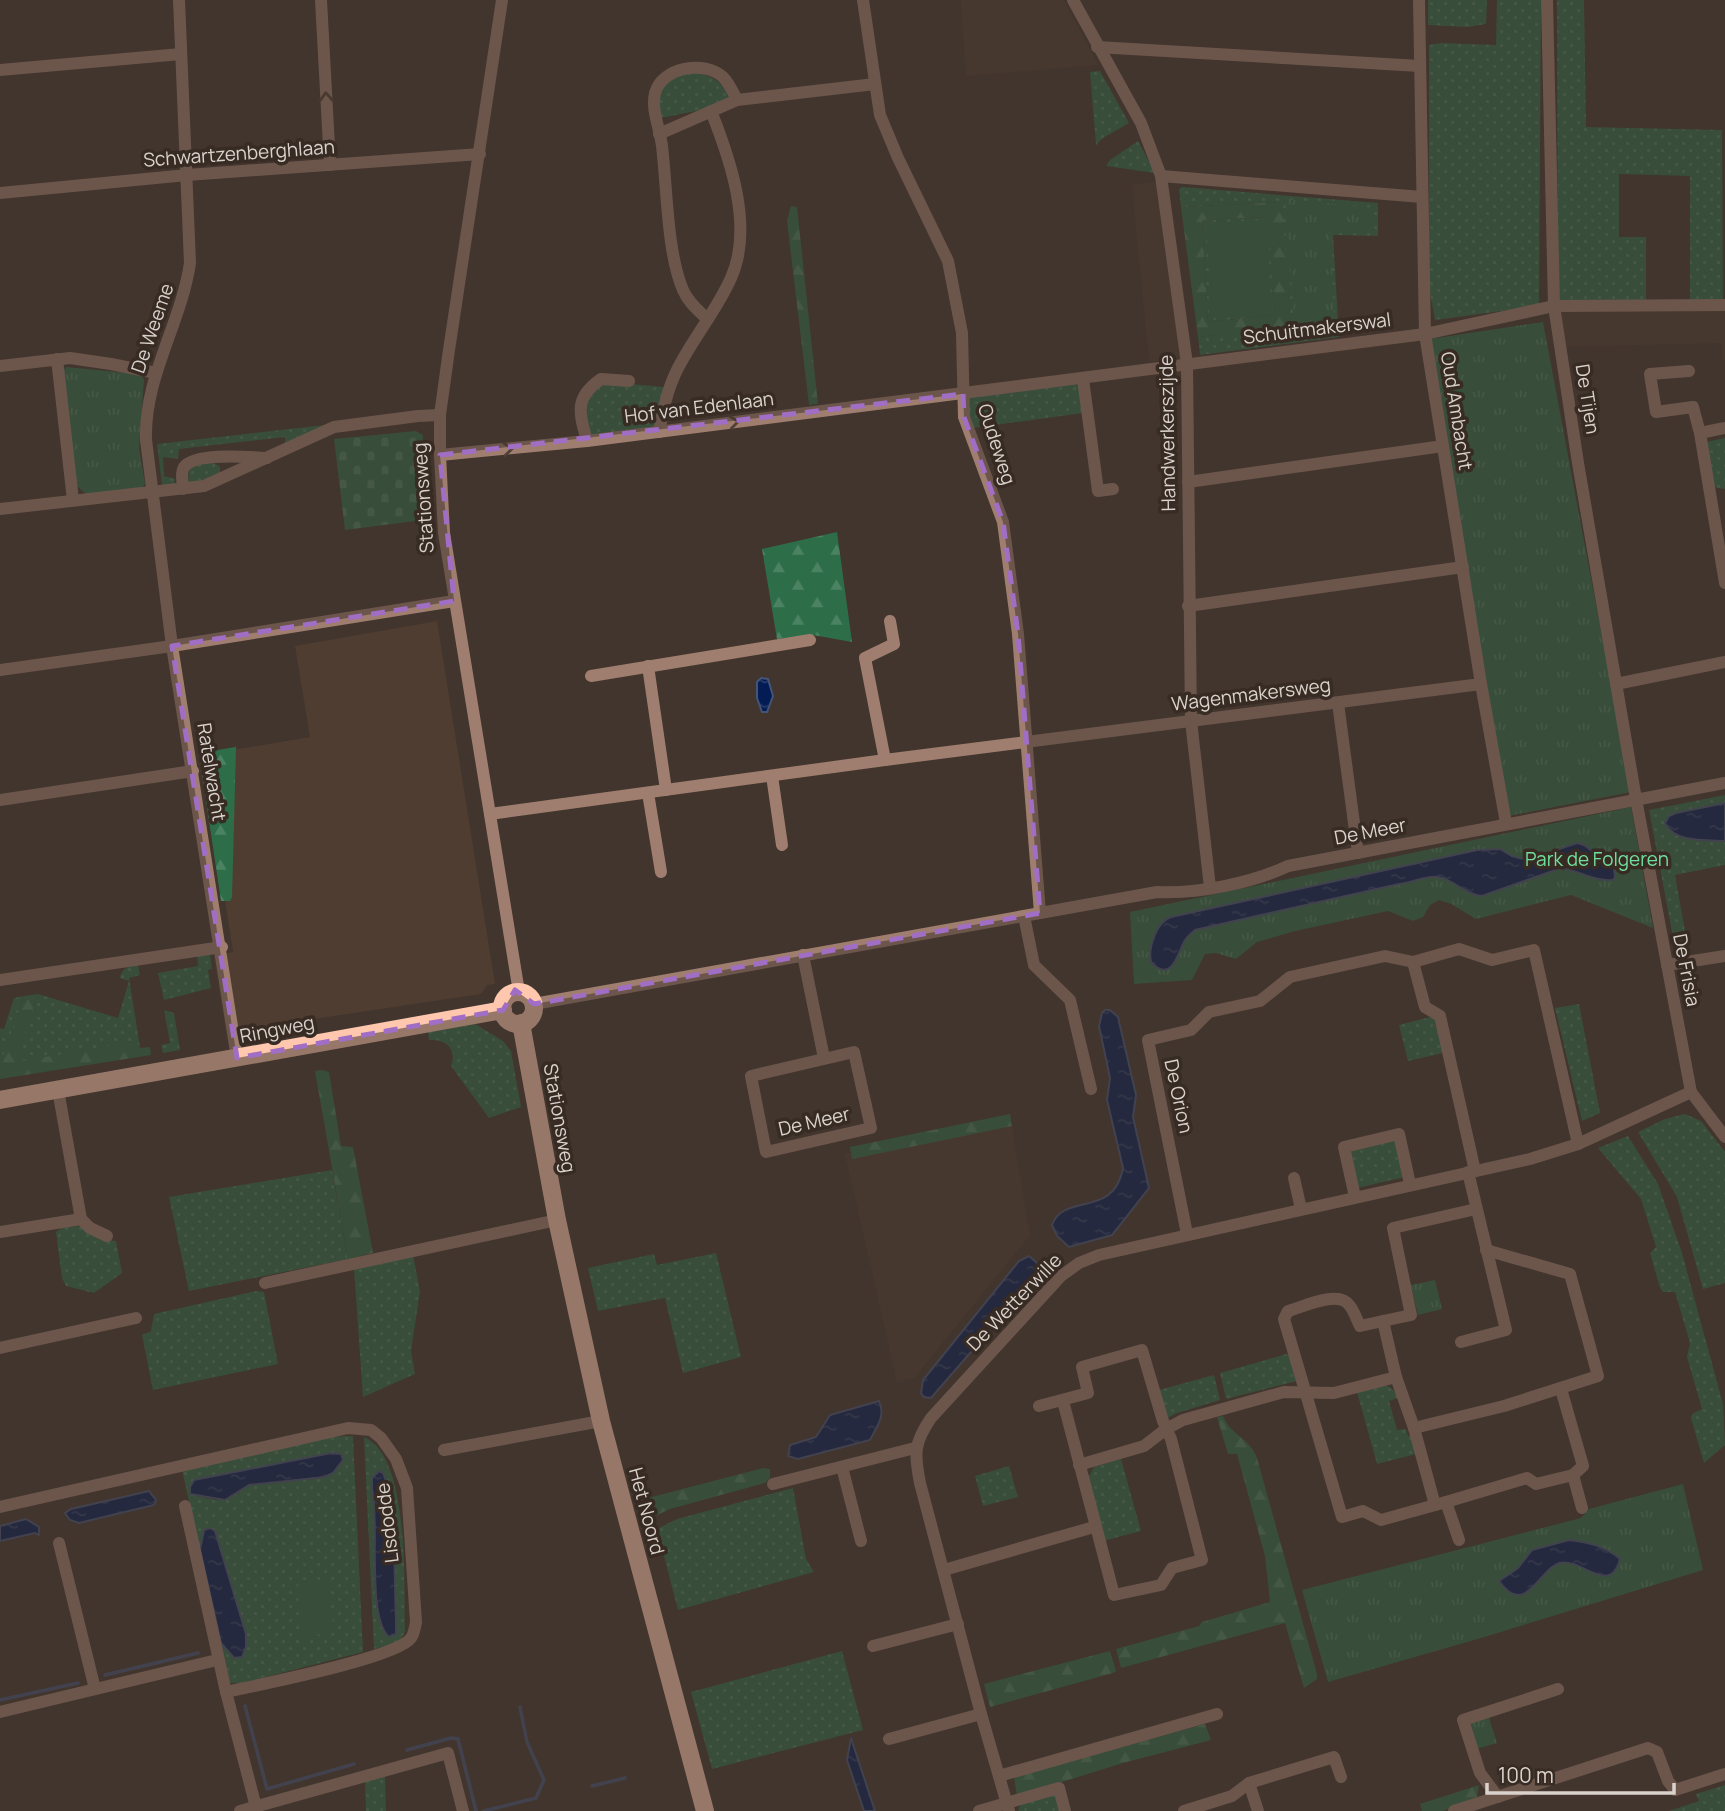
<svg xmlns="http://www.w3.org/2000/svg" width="1725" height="1811" viewBox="0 0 1725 1811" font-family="Manrope,sans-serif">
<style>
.built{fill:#4f3d31}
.grass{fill:url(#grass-dots);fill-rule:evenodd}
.forest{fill:url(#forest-firs);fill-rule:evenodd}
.cemetery{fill:url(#cemetery-stones)}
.park{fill:url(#park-tufts)}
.pitch{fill:#2d6e49}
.water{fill:url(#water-ripples);stroke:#445378;stroke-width:2}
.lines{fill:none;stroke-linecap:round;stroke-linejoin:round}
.stream{stroke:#445378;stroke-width:3.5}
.minor{stroke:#a07e6f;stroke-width:12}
.major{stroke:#ffc7ae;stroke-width:18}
.oneway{stroke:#514036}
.marked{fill:none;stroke:#a16ec5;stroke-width:5;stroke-dasharray:14 9;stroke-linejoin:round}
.labels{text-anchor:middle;stroke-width:7;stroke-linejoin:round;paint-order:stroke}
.street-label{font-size:19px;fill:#dad2cd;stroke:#372b23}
.park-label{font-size:19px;fill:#71de9d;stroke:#372b23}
</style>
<defs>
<pattern id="grass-dots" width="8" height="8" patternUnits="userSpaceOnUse" patternTransform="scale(1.75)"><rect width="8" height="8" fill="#2d6e49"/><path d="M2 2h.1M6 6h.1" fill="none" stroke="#4b8262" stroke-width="1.8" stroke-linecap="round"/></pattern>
<pattern id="forest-firs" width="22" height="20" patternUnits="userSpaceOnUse" patternTransform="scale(1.75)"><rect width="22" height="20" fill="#2d6e49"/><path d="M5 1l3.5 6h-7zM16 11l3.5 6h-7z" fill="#4b8262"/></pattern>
<pattern id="cemetery-stones" width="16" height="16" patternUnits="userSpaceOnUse" patternTransform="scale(1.75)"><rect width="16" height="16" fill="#2d6e49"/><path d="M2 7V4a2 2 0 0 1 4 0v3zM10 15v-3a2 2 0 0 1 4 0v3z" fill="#4b8262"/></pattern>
<pattern id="park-tufts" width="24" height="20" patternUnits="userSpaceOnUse" patternTransform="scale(1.75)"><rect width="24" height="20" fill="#2d6e49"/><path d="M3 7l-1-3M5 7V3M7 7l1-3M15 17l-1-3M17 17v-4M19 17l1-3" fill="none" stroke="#4b8262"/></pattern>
<pattern id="water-ripples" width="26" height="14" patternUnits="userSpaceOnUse" patternTransform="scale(1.75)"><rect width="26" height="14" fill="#031c54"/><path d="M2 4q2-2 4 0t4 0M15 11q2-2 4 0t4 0" fill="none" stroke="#273c6b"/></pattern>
</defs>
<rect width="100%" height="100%" fill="#41352d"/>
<!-- built -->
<g class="built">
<path d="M961 0H1064L1098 65 966 76Z"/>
<path d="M1166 180 1184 358 1149 362 1132 185Z"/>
<path d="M1725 309V360L1722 359V343L1565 347 1561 311Z"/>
<path d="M437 621 495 984 487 985 481 994 247 1029 248 1037 227 1040 213 956 233 952 203 755 310 737 295 646Z"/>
<path d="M1011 1121 1030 1235 914 1378 897 1382 845 1154Z"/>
</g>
<!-- grass -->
<g class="grass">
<path d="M1428 0H1487L1486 24 1468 27 1428 25Z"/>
<path d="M1497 0H1541L1539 306 1435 320 1429 287V45L1441 43 1496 45Z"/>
<path d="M1557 0H1584L1586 127 1722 130 1723 301H1690V176L1619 174V237H1646V300L1558 303Z"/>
<path d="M1100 71 1129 123 1103 138 1096 145 1090 72Z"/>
<path d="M690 73C714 74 724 82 731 104L661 118C655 105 658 84 673 76 678 74 685 74 690 73Z"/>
<path d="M1138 141 1155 173 1106 166 1110 160Z"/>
<path d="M1182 187 1378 203V236L1333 235 1339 337 1200 355 1198 337 1291 326 1281 202 1181 207 1179 189Z"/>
<path d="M1269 217 1275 315 1208 322 1202 220Z"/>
<path d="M609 382 664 387 657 428 589 437C584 411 581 393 609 382Z"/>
<path d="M1080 384 1083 413 973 428 969 416 968 397Z"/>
<path d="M325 425 285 444V437L179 449 178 459 163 457 164 476 175 479 174 486 162 485 157 444Z"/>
<path d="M1725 438V489L1713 487 1706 442Z"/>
<path d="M214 463 220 467V473L199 484 188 483 189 469 196 464Z"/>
<path d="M1725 795V803L1676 813 1680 837 1725 841V865L1675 875 1689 954 1676 953 1649 810Z"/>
<path d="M210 954 212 969 208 970 211 988 164 1000 158 973 198 966 197 956Z"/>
<path d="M138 965 140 975 129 978 139 1041 15 1063 38 994 118 1018 129 981 120 978C123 967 128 967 138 965Z"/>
<path d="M24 996 2 1065H0V1028L4 1029 14 998Z"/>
<path d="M1579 1004 1600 1113 1582 1121 1555 1008Z"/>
<path d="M164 1010 174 1013 180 1050 163 1053 161 1045 170 1043Z"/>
<path d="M1434 1016 1443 1053 1408 1061 1399 1025Z"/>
<path d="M475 1024 503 1041 511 1051 521 1107 489 1118 451 1066C457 1049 447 1039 429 1040L428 1032Z"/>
<path d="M1685 1114 1701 1121 1725 1152V1283L1703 1289 1677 1197 1638 1132 1665 1119Z"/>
<path d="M1628 1136 1658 1184 1682 1253 1723 1404 1725 1445 1704 1463 1691 1418 1692 1414 1702 1409 1687 1357 1690 1343 1675 1292H1663L1660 1288 1650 1253 1656 1247 1641 1199 1598 1148Z"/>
<path d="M1397 1140 1405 1177 1357 1188 1349 1150Z"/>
<path d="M332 1170 348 1259 189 1291 169 1197Z"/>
<path d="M81 1226 100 1239 116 1241 122 1273 94 1293 66 1286 62 1278 56 1232 63 1227Z"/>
<path d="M716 1253 741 1357 683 1373 665 1298 598 1311 588 1268 654 1254 657 1265Z"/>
<path d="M413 1255 420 1291 411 1351 415 1374 363 1397 354 1269Z"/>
<path d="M256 1291 264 1292 278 1364 153 1390 142 1335 151 1331 154 1314Z"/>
<path d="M1290 1353 1297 1381 1226 1399 1220 1373Z"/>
<path d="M1214 1375 1220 1400 1177 1413 1167 1418 1159 1390Z"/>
<path d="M1386 1385 1394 1390 1398 1398 1389 1401 1397 1430 1406 1429 1408 1436 1411 1435 1416 1454 1377 1464 1357 1392Z"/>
<path d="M353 1436 363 1652 242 1683H230L221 1643 234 1658 246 1634 215 1531 200 1550 182 1470 325 1437ZM331 1453 318 1479C295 1479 274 1483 252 1485 242 1487 234 1499 223 1500 215 1501 204 1497 196 1496L194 1480Z"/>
<path d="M364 1437C410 1456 404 1586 405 1631 401 1645 387 1645 374 1649ZM388 1487 393 1501 392 1509 377 1601 373 1493Z"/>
<path d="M1121 1459 1141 1531 1103 1541 1088 1478 1094 1467Z"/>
<path d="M1009 1466 1018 1497 983 1506 975 1476Z"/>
<path d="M793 1488 806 1559 814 1572 678 1610 657 1529 677 1519Z"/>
<path d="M842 1651 863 1730 712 1769 691 1692Z"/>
<path d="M385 1775 386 1811H366L365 1782Z"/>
<path d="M1725 1785V1811H1669L1699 1801 1696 1794Z"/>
<path d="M1055 1794 1060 1811H1018L1021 1803Z"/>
</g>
<!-- forest -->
<g class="forest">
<path d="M1282 202 1291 327 1198 337 1181 207ZM1268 217 1275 315 1208 322 1202 220Z"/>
<path d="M791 206 797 207 818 404 809 405 787 221Z"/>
<path d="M837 532 852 642 813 635 777 639 762 549Z"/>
<path d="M236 747 232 897 230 901H221L199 753Z"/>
<path d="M38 994 16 1062 139 1041 140 1048 150 1047 151 1055 0 1079V1065L24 996Z"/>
<path d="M322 1070 329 1072 341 1146 353 1147 373 1253 348 1259 315 1071Z"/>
<path d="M1010 1114 1012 1126 852 1159 850 1147Z"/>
<path d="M1223 1416C1232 1437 1249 1437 1257 1458L1317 1674V1679L1304 1688 1285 1623 1121 1668 1116 1649 1199 1626 1202 1622 1270 1602 1265 1556 1237 1454H1228L1217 1417Z"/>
<path d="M763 1468 770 1469V1478L765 1483 670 1509 651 1518 645 1501 648 1498Z"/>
<path d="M1110 1651 1116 1671 1113 1673 990 1707 984 1684Z"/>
<path d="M1205 1724 1211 1740 1123 1763 1017 1796 1014 1777Z"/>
<path d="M1479 1785 1477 1797 1443 1811H1422L1420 1804Z"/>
</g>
<!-- cemetery -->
<path class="cemetery" d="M416 431 423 435 422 464 425 513 423 520 345 530 334 439Z"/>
<!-- park -->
<g class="park">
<path d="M1286 199 1374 208 1373 231 1330 233 1335 331 1295 333Z"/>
<path d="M1543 322 1631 792 1508 816 1430 339Z"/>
<path d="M66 367 138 374 144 379 139 448 145 484 142 488 86 494 77 486 63 371Z"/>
<path d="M1631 807 1653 928 1571 895 1476 919 1451 904 1439 900 1430 905 1423 917 1413 921 1388 911 1295 931 1257 942 1236 959 1216 953 1205 954 1192 980 1134 984 1130 912Z"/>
<path d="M1435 1280 1442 1309 1418 1315 1411 1285Z"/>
<path d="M1683 1484 1703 1570 1481 1638 1328 1682 1302 1590 1581 1518 1589 1509Z"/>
<path d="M1489 1718 1497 1743 1476 1749 1468 1724Z"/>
</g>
<!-- pitch -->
<g class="pitch">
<path d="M1266 220 1272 312 1212 318 1206 223Z"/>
<path d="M328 1582 334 1633 302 1636 297 1585Z"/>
</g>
<!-- water -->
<g class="water">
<path d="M761 678 768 679 773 696 767 712H762L757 698V682Z"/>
<path d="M1725 803V841C1705 840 1674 843 1665 823L1669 816 1676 813Z"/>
<path d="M1577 843 1584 845 1614 868 1615 877 1613 880C1595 882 1578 870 1561 868L1482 896C1465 895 1454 879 1437 877 1429 875 1410 883 1399 884L1195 930C1190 934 1185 938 1183 944 1177 957 1170 983 1151 962 1148 948 1156 922 1171 917L1477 850 1500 849 1512 856 1527 860Z"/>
<path d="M1105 1010H1110L1118 1017 1136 1095 1133 1117 1149 1188 1112 1235 1069 1247 1057 1236 1052 1225C1064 1192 1114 1219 1123 1168L1107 1100 1110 1078 1099 1026 1102 1013Z"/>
<path d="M1029 1256 1037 1263V1276L931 1398 924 1397 921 1393 923 1380 1019 1261Z"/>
<path d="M879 1401C886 1416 877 1426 870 1440L798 1459 788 1456 790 1445 816 1437 830 1415Z"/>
<path d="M331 1453 341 1454 343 1460 333 1473 325 1477 249 1485 225 1500 190 1494V1487L194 1480Z"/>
<path d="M379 1471 383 1473 393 1501 396 1626V1634L389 1637C366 1617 380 1520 372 1489V1478Z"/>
<path d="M149 1491 156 1500 154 1505 79 1523 70 1520 65 1513 71 1509Z"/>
<path d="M26 1519 39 1527V1535L35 1533 0 1541V1526Z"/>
<path d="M210 1528 215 1531 246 1634V1647L242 1657 234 1658 221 1643 200 1550 204 1530Z"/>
<path d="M1569 1540C1588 1542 1605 1546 1620 1559 1610 1597 1582 1558 1560 1563 1539 1568 1526 1619 1499 1581L1518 1568 1532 1550Z"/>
<path d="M851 1738 875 1811H864L847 1760Z"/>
</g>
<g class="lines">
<!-- stream -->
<g class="stream">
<path d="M105 1675 198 1653"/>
<path d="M0 1700 78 1683"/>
<path d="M245 1706 267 1789 354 1764"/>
<path d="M407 1750 451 1738 458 1739 476 1811"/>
<path d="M592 1786 625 1778"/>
<path d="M484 1811 536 1798 544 1780 527 1742 520 1707"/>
</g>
<!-- minor -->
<g class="minor">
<path d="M179 0 190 263C181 324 144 377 146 440L172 646 237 1058"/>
<path d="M321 0 330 165"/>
<path d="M502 0 449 350 440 415V455L444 533 519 992"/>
<path d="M863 0 880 115 898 158 948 261 962 333 964 417 1003 522 1018 634 1040 913"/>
<path d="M1073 0 1141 123 1161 176 1187 364 1191 721 1210 887"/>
<path d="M1419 0 1425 334 1481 684 1506 823"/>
<path d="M1547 0 1554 306 1578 463 1636 799 1691 1092 1725 1137"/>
<path d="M1097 47 1420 66"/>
<path d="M0 70 181 54"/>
<path d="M659 134 737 100 875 84"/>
<path d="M1161 176 1422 197"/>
<path d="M0 193 187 175 480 154"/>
<path d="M707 319C698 310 688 302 683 290 667 253 667 187 662 146 660 128 651 111 655 93 662 67 704 60 723 77 729 83 733 92 737 100"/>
<path d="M57 359 73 500"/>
<path d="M0 366 70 358 111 364 156 373"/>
<path d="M1689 371 1650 374 1656 412 1693 407 1700 433"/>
<path d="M1083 379 1098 491 1113 489"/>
<path d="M1725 428 1700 433 1725 583"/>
<path d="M659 432C663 411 667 390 677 370 693 338 717 310 731 278 754 227 730 159 711 111"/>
<path d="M587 441C579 412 574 398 601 379L629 381"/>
<path d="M440 455 587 441 1425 334 1554 306 1725 305"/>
<path d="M1188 482 1443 446"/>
<path d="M183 489C183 483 180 473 184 467 195 452 249 457 267 458"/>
<path d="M0 509 204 486 334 427 418 416 440 415"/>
<path d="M1188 606 1463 567"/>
<path d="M648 666 666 790"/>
<path d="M0 670 172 646 454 601"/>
<path d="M591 676 810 640"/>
<path d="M1616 684 1725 662"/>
<path d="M1338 703 1358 853"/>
<path d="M885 760 865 658 894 644 890 621"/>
<path d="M772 776 782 845"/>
<path d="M648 793 661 872"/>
<path d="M0 800 193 771"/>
<path d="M490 814 885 760 1481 684"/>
<path d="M1024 916 1034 965 1070 1000 1091 1089"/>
<path d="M803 955 824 1058"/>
<path d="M1413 962 1425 1007 1440 1016 1475 1171"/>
<path d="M1667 965 1725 956"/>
<path d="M0 980 222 947"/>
<path d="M534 1004 1157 892C1198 894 1252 883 1288 866L1725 783"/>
<path d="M854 1052 871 1128 766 1152 751 1076Z"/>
<path d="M1294 1178 1301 1209"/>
<path d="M1355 1197 1344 1147 1399 1134 1410 1184"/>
<path d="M81 1219 90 1228 107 1236"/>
<path d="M0 1232 81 1219 58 1090"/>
<path d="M1187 1234 1148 1040 1191 1030 1209 1012 1260 1001 1290 977 1385 956 1413 962 1459 949 1492 960 1534 950 1578 1144"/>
<path d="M265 1283 557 1220"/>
<path d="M1383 1321 1360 1326C1357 1320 1354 1311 1350 1306 1339 1289 1303 1307 1288 1311L1284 1319 1342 1517 1363 1511 1381 1520 1446 1502"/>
<path d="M1461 1342 1506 1330 1468 1172"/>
<path d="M0 1348 136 1318"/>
<path d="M1039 1406 1088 1393 1082 1367 1142 1350 1163 1421 1171 1439 1202 1560 1172 1568 1161 1585 1114 1595 1063 1401"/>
<path d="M1414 1428 1504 1406 1598 1376 1570 1274 1486 1250"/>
<path d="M444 1450 601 1421"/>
<path d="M1079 1465 1144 1446 1166 1429 1183 1420 1284 1392 1334 1393 1396 1377"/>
<path d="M842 1467 861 1541"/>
<path d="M1573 1475 1582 1508"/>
<path d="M773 1484 915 1448"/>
<path d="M1435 1505 1414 1428 1396 1377 1383 1321 1411 1315 1393 1228 1476 1209"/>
<path d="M185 1506 226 1692"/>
<path d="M0 1507 348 1428 371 1430 381 1438 396 1459 407 1488 416 1622C415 1627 414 1634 411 1638 397 1658 257 1685 226 1692L256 1807"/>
<path d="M1459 1540 1446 1502 1527 1478 1536 1484 1573 1475 1583 1466 1561 1389"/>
<path d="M59 1543 95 1689"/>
<path d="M944 1570 1094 1527"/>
<path d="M873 1646 958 1624"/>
<path d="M0 1712 217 1660"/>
<path d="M981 1714 1009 1811"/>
<path d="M889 1739 981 1714 920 1483C914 1453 914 1443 931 1418L1061 1276 1079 1263 1099 1255 1530 1159 1578 1144 1691 1092"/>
<path d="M999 1776 1217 1714"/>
<path d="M1249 1783 1258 1811"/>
<path d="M1498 1797 1480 1773 1463 1720 1558 1689"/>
<path d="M240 1811 448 1753 463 1811"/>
<path d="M979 1811 1059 1788 1065 1811"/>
<path d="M1184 1811 1232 1796 1249 1783 1334 1757 1341 1777"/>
<path d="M1454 1811 1648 1748 1657 1752 1668 1781 1675 1790 1725 1774"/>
</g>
<!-- major -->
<g class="major">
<circle cx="518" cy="1008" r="16"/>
<path d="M521 1023 557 1220 601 1421 705 1811"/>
<path d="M0 1100 503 1010"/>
</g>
</g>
<!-- one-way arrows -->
<defs><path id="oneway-chevron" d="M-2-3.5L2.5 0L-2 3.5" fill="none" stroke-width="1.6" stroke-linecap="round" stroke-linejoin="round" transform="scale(1.75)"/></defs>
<g class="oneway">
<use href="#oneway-chevron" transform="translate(326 97) rotate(-93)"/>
<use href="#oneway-chevron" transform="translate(734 422) rotate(-7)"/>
<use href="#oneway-chevron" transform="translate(508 449) rotate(-6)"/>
</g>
<!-- marked area -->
<path d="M0 0H1725V1811H0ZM963 394 964 417 1003 522 1018 634 1040 913 534 1004 515 990 503 1010 237 1058 172 646 454 601 440 455Z" fill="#41352d" fill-opacity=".55" fill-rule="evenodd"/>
<path class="marked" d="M963 394 964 417 1003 522 1018 634 1040 913 534 1004 515 990 503 1010 237 1058 172 646 454 601 440 455Z"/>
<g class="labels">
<!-- street labels -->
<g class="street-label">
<text transform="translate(239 153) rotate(-4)" y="7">Schwartzenberghlaan</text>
<text transform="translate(152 328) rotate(-71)" y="7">De Weeme</text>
<text transform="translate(1317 328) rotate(-7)" y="7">Schuitmakerswal</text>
<text transform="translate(1588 399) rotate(81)" y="7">De Tijen</text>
<text transform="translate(699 407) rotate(-7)" y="7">Hof van Edenlaan</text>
<text transform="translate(1457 411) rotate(81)" y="7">Oud Ambacht</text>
<text transform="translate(1167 433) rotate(-91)" y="7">Handwerkerszijde</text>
<text transform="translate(997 444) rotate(72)" y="7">Oudeweg</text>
<text transform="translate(423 498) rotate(-94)" y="7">Stationsweg</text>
<text transform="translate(1251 694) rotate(-7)" y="7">Wagenmakersweg</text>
<text transform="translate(212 772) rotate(81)" y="7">Ratelwacht</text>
<text transform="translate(1370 831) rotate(-11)" y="7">De Meer</text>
<text transform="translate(1687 970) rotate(79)" y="7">De Frisia</text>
<text transform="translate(277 1029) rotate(-11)" y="7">Ringweg</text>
<text transform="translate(1179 1096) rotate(78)" y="7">De Orion</text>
<text transform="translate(560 1118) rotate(80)" y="7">Stationsweg</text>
<text transform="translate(814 1121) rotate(-13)" y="7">De Meer</text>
<text transform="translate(1014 1302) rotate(-46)" y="7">De Wetterwille</text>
<text transform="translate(647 1511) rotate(75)" y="7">Het Noord</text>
<text transform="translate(387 1523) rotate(-97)" y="7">Lisdodde</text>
</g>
<!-- park labels -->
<g class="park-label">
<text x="1597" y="866">Park de Folgeren</text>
</g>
</g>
<!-- scale -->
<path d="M1487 1783v10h187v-10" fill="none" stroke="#dad2cd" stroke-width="3.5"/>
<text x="1498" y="1783" font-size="21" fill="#dad2cd" stroke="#372b23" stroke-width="5" paint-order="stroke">100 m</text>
</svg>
